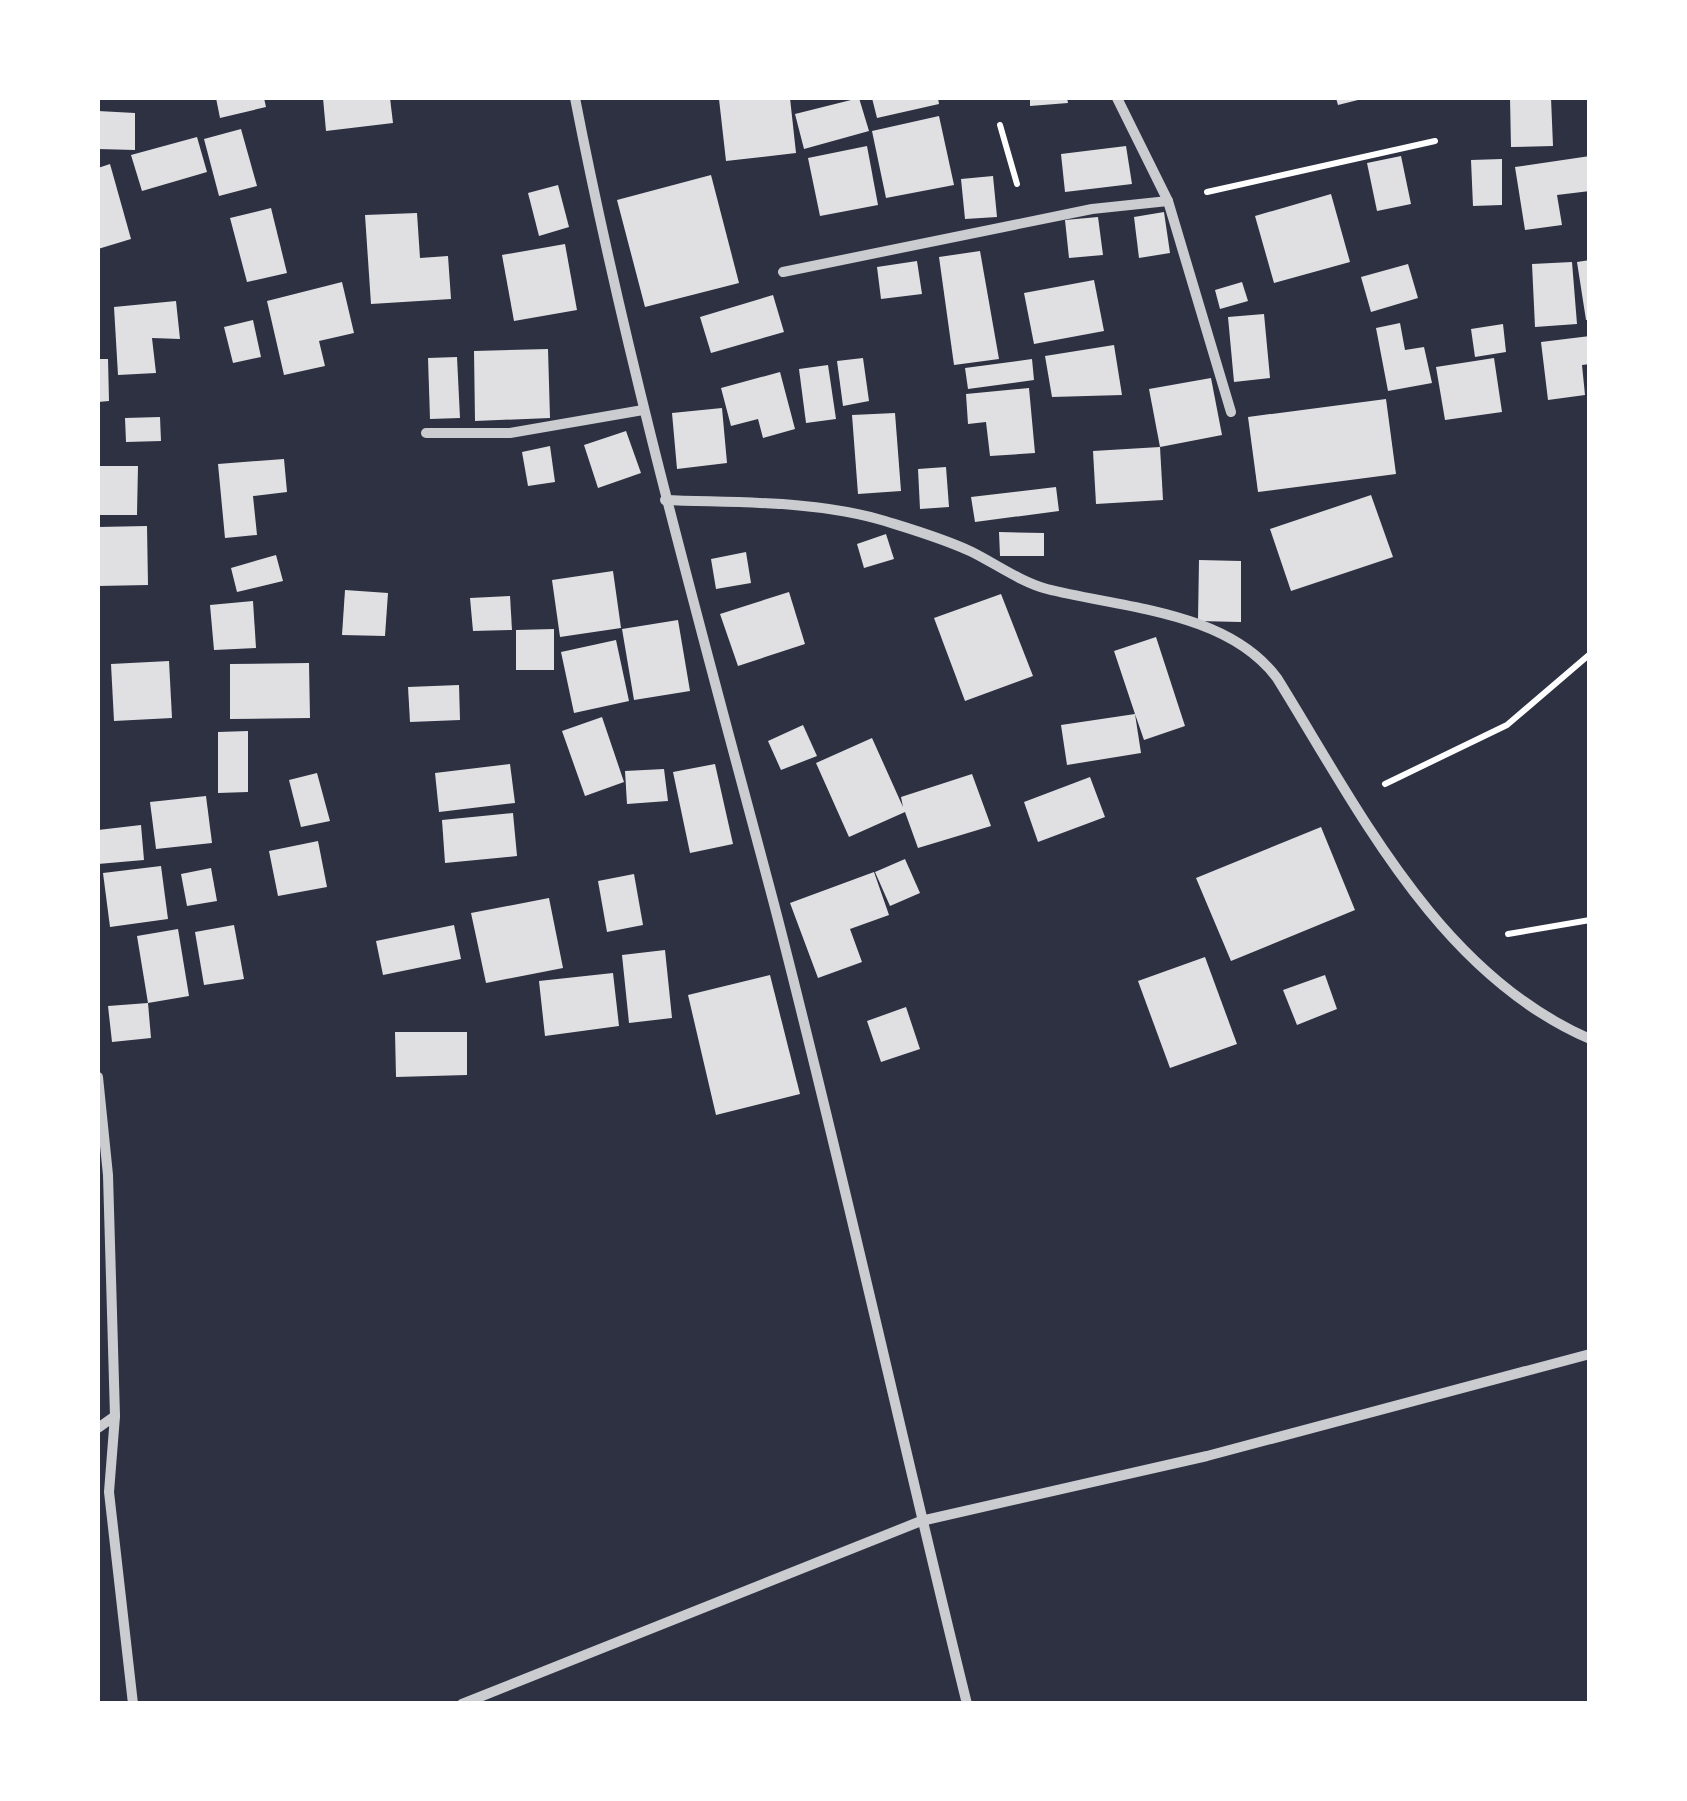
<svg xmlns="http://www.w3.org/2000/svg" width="1687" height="1801" viewBox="0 0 1687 1801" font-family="'PT Serif',serif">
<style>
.building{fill:#e0e0e3}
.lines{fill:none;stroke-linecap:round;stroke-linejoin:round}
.path{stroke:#fff;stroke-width:6}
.minor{stroke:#caccd0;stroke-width:10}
</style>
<rect width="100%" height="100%" fill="#2d3142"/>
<!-- building -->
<g class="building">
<path d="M216 98H264L266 107 220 118Z"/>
<path d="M323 98H390L393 123 326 131Z"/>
<path d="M790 98 796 153 726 161 719 99Z"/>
<path d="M859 98 869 131 804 149 795 114Z"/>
<path d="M872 98H938L939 104 877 118Z"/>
<path d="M1030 98H1067L1068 103 1030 106Z"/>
<path d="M1336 98H1362V99L1338 105Z"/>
<path d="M1510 98H1551L1553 146 1511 147Z"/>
<path d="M98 111 135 113V150L98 149Z"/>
<path d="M939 116 954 185 886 198 872 131Z"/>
<path d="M241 129 257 186 219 196 204 139Z"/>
<path d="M197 137 207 172 142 191 131 155Z"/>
<path d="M867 146 878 205 820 216 808 158Z"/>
<path d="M1126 146 1132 184 1065 192 1061 154Z"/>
<path d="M1401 156 1411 204 1377 211 1367 163Z"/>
<path d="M1590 156V191L1557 195 1562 225 1525 230 1515 167Z"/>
<path d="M1502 159V205L1473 206 1471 160Z"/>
<path d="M110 164 131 239 98 249V168Z"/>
<path d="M711 175 739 283 645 307 617 200Z"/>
<path d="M993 176 997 217 965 219 961 179Z"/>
<path d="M558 185 569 227 539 236 528 193Z"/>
<path d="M1331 194 1350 262 1274 283 1255 216Z"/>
<path d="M271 208 287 273 247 282 230 218Z"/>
<path d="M1164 212 1170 253 1139 258 1134 217Z"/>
<path d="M417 213 420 258 448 256 451 299 371 304 365 215Z"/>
<path d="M1098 217 1103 255 1069 258 1065 220Z"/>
<path d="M565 244 577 310 514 321 502 255Z"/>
<path d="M980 251 999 359 954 365 939 257Z"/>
<path d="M1590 260V320H1586L1577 262Z"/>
<path d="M917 261 922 294 881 299 877 267Z"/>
<path d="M1572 262 1577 324 1535 327 1532 264Z"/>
<path d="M1408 264 1418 298 1371 312 1361 277Z"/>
<path d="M1094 280 1104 331 1034 344 1024 293Z"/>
<path d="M342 282 354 333 319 341 325 366 284 375 267 301Z"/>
<path d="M1242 282 1248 301 1220 309 1215 290Z"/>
<path d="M773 295 784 332 711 353 700 317Z"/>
<path d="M176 301 180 339 152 338 156 373 118 375 114 307Z"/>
<path d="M1264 314 1270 378 1234 382 1228 317Z"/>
<path d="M253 320 261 357 233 363 224 327Z"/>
<path d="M1400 323 1405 350 1424 347 1432 383 1388 391 1376 328Z"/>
<path d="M1503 324 1506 352 1475 357 1471 329Z"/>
<path d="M1590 336V364L1582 365 1585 395 1548 400 1541 342Z"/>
<path d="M1114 345 1122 395 1052 397 1045 356Z"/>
<path d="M548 349 550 418 475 421 474 351Z"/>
<path d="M457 357 460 418 430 419 428 358Z"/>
<path d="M863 358 869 401 843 406 837 361Z"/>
<path d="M1494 358 1502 412 1445 420 1436 367Z"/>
<path d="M98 359H108L109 401 98 402Z"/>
<path d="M1032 359 1034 380 968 389 965 368Z"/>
<path d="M828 365 836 419 806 423 799 369Z"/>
<path d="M780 372 795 429 763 438 758 419 731 426 721 388Z"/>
<path d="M1211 378 1222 435 1160 447 1149 389Z"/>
<path d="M1029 388 1035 453 990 456 986 422 968 424 966 394Z"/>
<path d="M1386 399 1396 474 1258 492 1248 417Z"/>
<path d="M722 408 727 463 677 469 672 413Z"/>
<path d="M895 413 901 491 858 494 852 415Z"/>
<path d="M160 417 161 441 126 442 125 418Z"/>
<path d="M626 431 641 473 598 488 584 445Z"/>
<path d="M550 446 555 482 528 486 522 452Z"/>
<path d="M1160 447 1163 500 1096 504 1093 451Z"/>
<path d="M284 459 287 492 253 496 257 535 225 538 218 464Z"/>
<path d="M98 466H138L137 515H98Z"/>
<path d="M946 467 949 507 920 509 918 469Z"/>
<path d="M1056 487 1059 511 975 522 971 497Z"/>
<path d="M1371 495 1393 557 1291 591 1270 529Z"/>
<path d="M147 526 148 585 98 586V527Z"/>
<path d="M999 532 1044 533V556H1000Z"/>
<path d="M886 534 894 559 864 568 857 544Z"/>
<path d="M746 552 751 583 716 589 711 559Z"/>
<path d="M276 555 283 581 237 592 231 568Z"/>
<path d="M1199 560 1241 561V622L1198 621Z"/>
<path d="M613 571 621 628 560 637 552 580Z"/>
<path d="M345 590 388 593 385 636 342 635Z"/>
<path d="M789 592 805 644 738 666 720 614Z"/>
<path d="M1001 594 1033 676 965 701 934 618Z"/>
<path d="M510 596 512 630 473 631 470 598Z"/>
<path d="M253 601 256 648 214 650 210 605Z"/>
<path d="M678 620 690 691 634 700 622 629Z"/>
<path d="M554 629V670H516V630Z"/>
<path d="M1156 637 1185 726 1144 740 1135 714 1141 753 1067 765 1061 725 1135 714 1114 651Z"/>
<path d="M616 640 629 701 574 713 561 652Z"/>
<path d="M169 661 172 718 114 721 111 664Z"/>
<path d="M309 663 310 718 230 719V664Z"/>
<path d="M459 685 460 720 410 722 408 687Z"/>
<path d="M602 717 624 782 585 796 562 731Z"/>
<path d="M803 725 817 756 781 770 768 741Z"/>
<path d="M248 731V792L218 793V732Z"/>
<path d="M872 738 903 807 901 797 972 774 991 826 918 848 905 812 849 837 816 763Z"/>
<path d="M510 764 515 803 439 812 435 773Z"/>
<path d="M715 764 733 844 690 853 673 772Z"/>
<path d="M664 769 668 801 627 804 625 771Z"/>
<path d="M317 773 330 821 301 827 289 780Z"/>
<path d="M1090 777 1105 817 1038 842 1024 802Z"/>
<path d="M206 796 212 843 156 849 150 802Z"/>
<path d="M513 813 517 856 445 863 442 820Z"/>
<path d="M141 825 144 860 98 864V830Z"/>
<path d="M1321 827 1355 910 1231 961 1196 878Z"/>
<path d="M318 841 327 887 278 896 269 851Z"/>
<path d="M905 859 920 893 890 906 875 872Z"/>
<path d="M161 866 168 919 110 927 103 873Z"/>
<path d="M211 868 217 901 187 906 181 874Z"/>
<path d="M874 872 889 915 850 929 862 962 818 978 790 903Z"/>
<path d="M634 874 643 925 607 932 598 881Z"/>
<path d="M549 898 563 968 486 983 471 913Z"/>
<path d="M234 925 244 979 204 985 195 932Z"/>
<path d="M454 925 461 959 383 975 376 941Z"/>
<path d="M178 929 189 996 148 1003 137 936Z"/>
<path d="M665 950 672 1018 629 1023 622 955Z"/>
<path d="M1205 957 1237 1044 1170 1068 1138 981Z"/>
<path d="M613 973 619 1026 545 1036 539 981Z"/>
<path d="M770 975 800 1094 716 1115 688 995Z"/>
<path d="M1325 975 1337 1009 1297 1025 1283 990Z"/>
<path d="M148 1003 151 1038 112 1042 108 1006Z"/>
<path d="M906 1007 920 1049 881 1062 867 1021Z"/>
<path d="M395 1032H467V1075L396 1077Z"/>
</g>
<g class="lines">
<!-- path -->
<g class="path">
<path d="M1000 125 1017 184"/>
<path d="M1207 192 1435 141"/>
<path d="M1385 784 1507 725 1590 654"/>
<path d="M1508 934 1590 920"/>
</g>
<!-- minor -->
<g class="minor">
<path d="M575 98C628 370 703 636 774 904 843 1169 901 1437 967 1704"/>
<path d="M1117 98 1168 201 1231 412"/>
<path d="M783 272 1092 209 1168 201"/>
<path d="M426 433H510L643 410"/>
<path d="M665 500C737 503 816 500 885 521 914 530 945 539 972 552 996 564 1021 582 1047 589 1122 608 1227 611 1277 678 1359 810 1439 974 1590 1039"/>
<path d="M98 1077 108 1175 115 1416"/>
<path d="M98 1428 115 1416 109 1492 133 1704"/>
<path d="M462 1704 921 1521 1207 1456 1590 1354"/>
</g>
</g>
<!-- border -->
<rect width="1687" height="1801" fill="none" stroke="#ffffff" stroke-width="200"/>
</svg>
